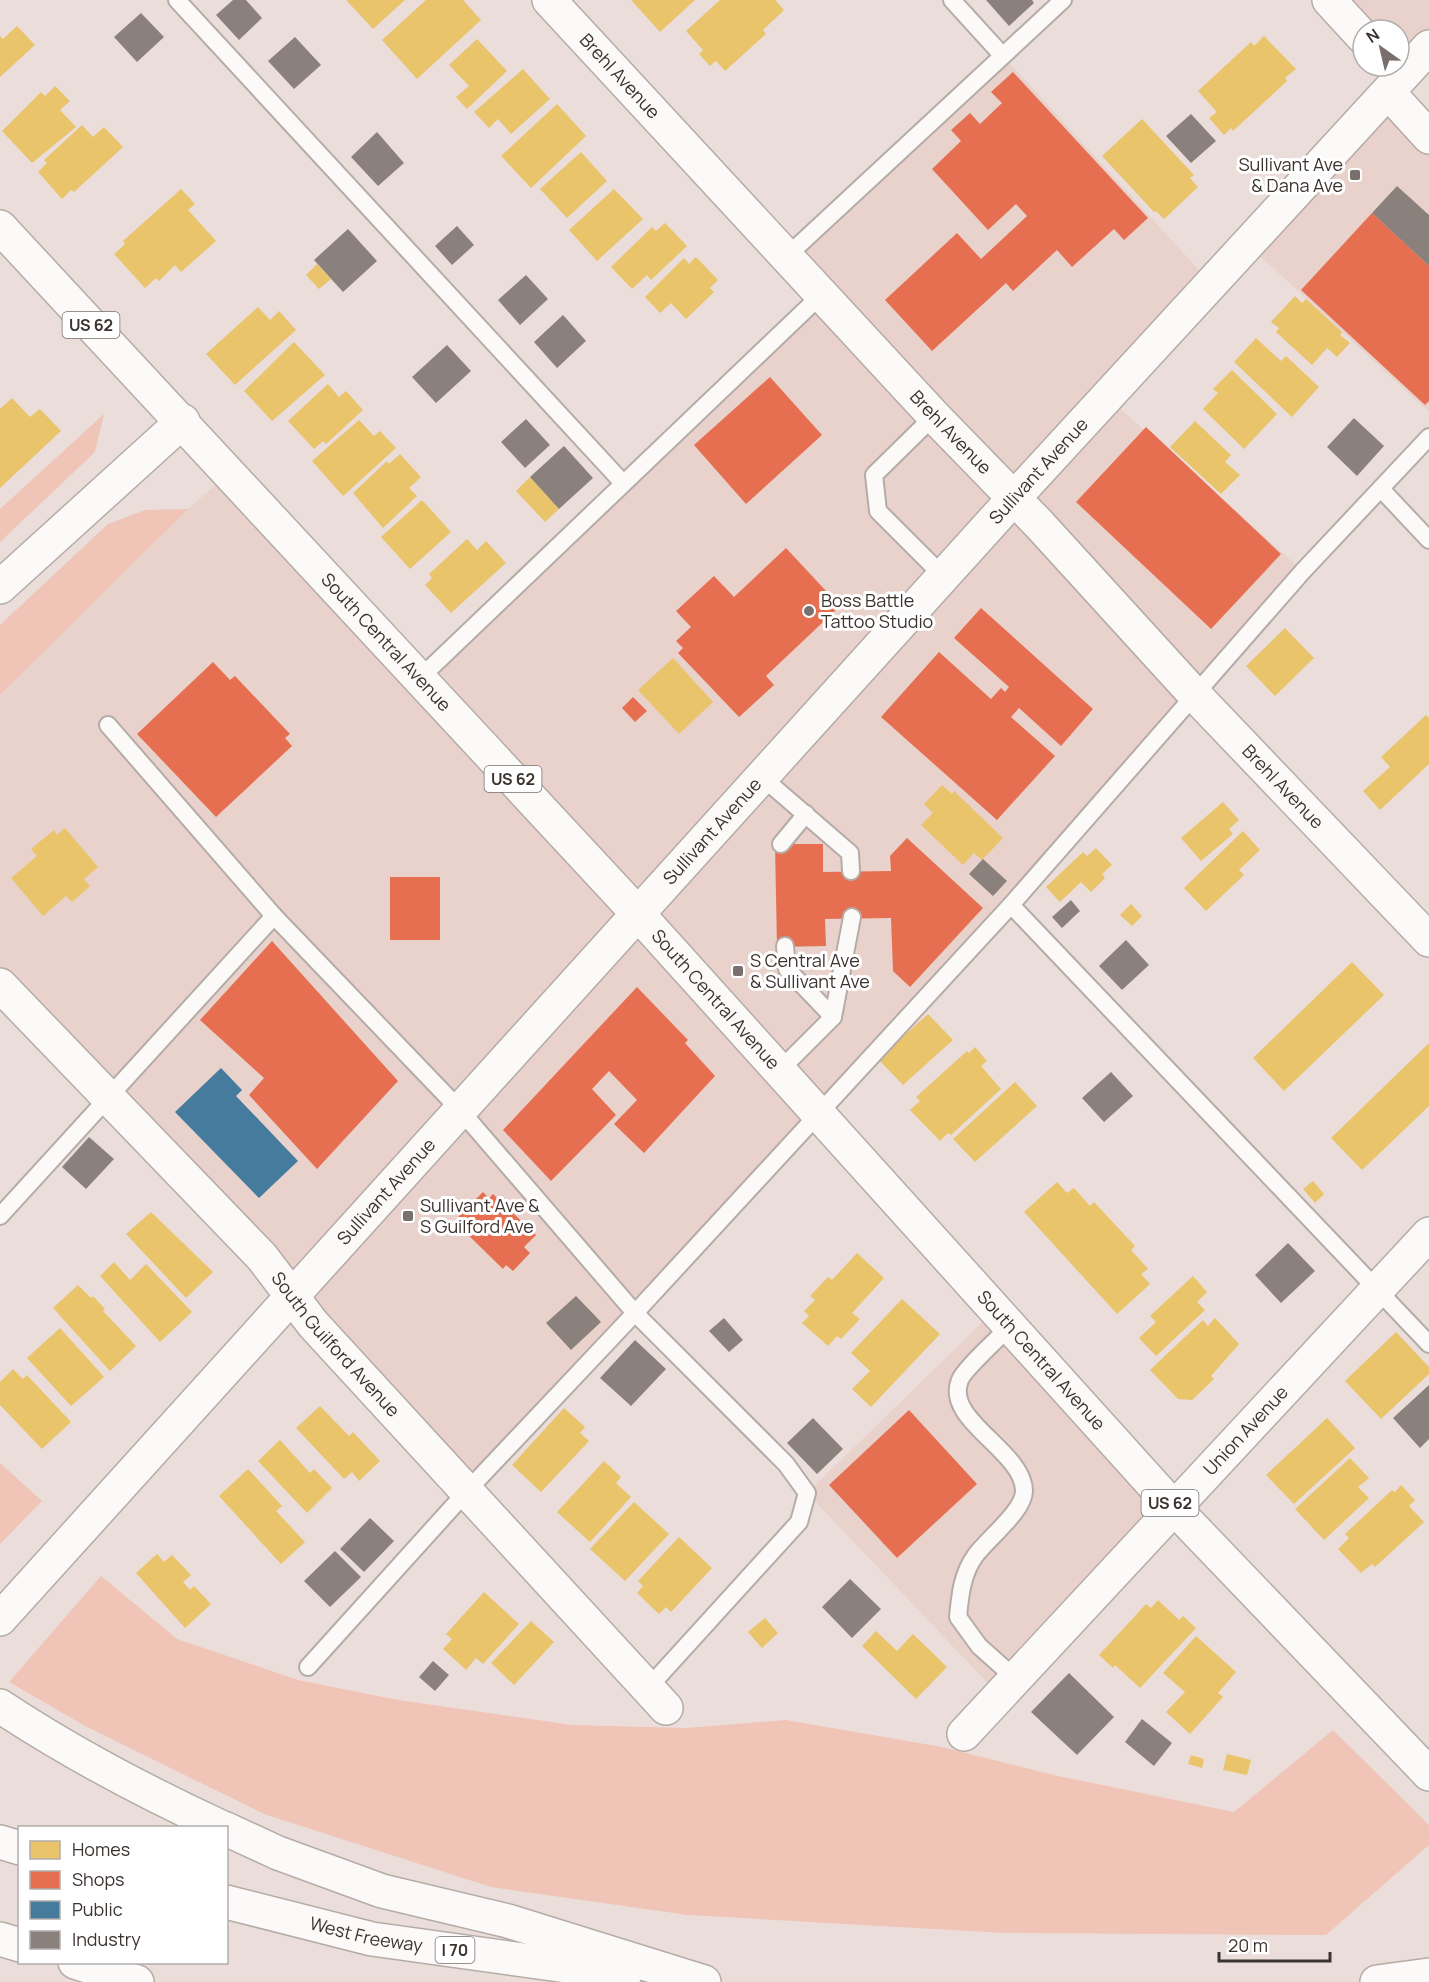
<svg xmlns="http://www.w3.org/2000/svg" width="1429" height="1982" viewBox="0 0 1429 1982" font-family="Manrope,sans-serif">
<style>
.built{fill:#e8d2cb}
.green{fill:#f0c4b6}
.homes{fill:#e9c46a}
.shops{fill:#e76f51}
.public{fill:#457b9d}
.industry{fill:#8a817c}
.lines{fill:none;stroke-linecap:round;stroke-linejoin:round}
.lane-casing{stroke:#b5aba7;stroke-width:20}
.street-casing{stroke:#b5aba7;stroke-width:36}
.secondary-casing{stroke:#b5aba7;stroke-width:36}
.primary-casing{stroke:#b5aba7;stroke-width:36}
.highway-casing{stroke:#b5aba7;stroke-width:36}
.lane{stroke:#fcfaf9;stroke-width:16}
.street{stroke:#fcfaf9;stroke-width:33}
.secondary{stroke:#fcfaf9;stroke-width:33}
.primary{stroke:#fcfaf9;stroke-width:33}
.highway{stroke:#fcfaf9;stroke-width:33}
.poi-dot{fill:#796f6c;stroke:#fff;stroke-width:2}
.labels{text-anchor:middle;stroke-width:6;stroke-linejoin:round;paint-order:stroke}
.shield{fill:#fff;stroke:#76706e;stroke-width:1.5}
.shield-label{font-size:16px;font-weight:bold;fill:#3b3330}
.street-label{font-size:18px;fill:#3b3330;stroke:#fff}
.poi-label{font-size:18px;fill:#3b3330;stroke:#fff;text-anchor:start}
</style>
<rect width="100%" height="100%" fill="#ebdeda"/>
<!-- built -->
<g class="built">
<path d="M1329 0H1429V47L1399 66V30H1363Z"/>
<path d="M1002 55 1211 283 1107 397 1303 571 467 1491 0 985V695L188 509 229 473 419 677 822 294 787 256Z"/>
<path d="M1388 92 1429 137V412L1247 244Z"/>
<path d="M995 1310 1175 1509 1000 1696 807 1493Z"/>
</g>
<!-- green -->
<g class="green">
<path d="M104 414 95 452 0 542V509Z"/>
<path d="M188 509 0 695V625L108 524 145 510Z"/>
<path d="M0 1463 42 1501 0 1544Z"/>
<path d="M101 1576 177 1639 298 1680 398 1700 572 1725 686 1728 786 1720 942 1747 1058 1776 1234 1812 1333 1730 1429 1825V1845L1326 1935 1005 1933 688 1915 491 1887 264 1814 85 1726 9 1682Z"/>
</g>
<!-- homes -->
<g class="homes">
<path d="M346 0H405L373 29Z"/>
<path d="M426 0H463L481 20 417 79 382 40Z"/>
<path d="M631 0H695L660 32Z"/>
<path d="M720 0H775L784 10 763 30 766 34 725 71 716 61 710 66 699 54 703 50 686 31Z"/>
<path d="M17 26 35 45 0 77V36L3 39Z"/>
<path d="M1264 36 1296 69 1285 78 1287 81 1233 131 1231 128 1224 135 1209 118 1217 112 1198 91 1251 42 1254 46Z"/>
<path d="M477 39 507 71 467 109 456 97 469 86 449 65Z"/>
<path d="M523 69 550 99 511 134 498 119 489 128 474 112Z"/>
<path d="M55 86 70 101 60 110 76 127 32 163 2 131 41 92 45 96Z"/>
<path d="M557 104 586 136 531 188 501 156Z"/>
<path d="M1142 119 1194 175 1190 178 1198 187 1164 219 1156 211 1154 212 1102 156Z"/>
<path d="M82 125 93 137 104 127 123 147 74 192 71 190 62 199 38 172 47 163 44 160Z"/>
<path d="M581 152 607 181 567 218 540 189Z"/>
<path d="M181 189 195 204 188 210 216 241 181 272 175 265 159 281 156 278 145 288 114 254 125 244 123 241Z"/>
<path d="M614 189 643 219 597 261 569 230Z"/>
<path d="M665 223 687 246 651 280 647 275 632 289 611 267 652 227 656 231Z"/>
<path d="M696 257 718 280 710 288 714 292 686 319 671 303 660 313 645 297 684 258 689 264Z"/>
<path d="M317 264 331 279 319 289 306 275Z"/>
<path d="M1295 296 1302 303 1306 299 1342 332 1340 335 1350 343 1337 357 1327 348 1312 365 1276 332 1279 328 1271 322Z"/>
<path d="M258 307 270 320 279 311 296 330 235 385 206 354Z"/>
<path d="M1256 338 1281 361 1286 356 1319 387 1292 417 1234 362Z"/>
<path d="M294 342 325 375 272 421 244 391Z"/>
<path d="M1232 370 1277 414 1244 449 1203 409 1218 393 1213 389Z"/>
<path d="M328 384 339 397 346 391 363 410 326 444 323 441 314 449 288 421Z"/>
<path d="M12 398 30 417 40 409 61 431 0 488V409Z"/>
<path d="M359 420 374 436 380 431 396 448 343 496 312 461Z"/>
<path d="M1195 421 1231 455 1225 462 1240 475 1221 494 1170 447Z"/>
<path d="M400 454 421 477 409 488 417 496 383 528 353 493 387 461 389 464Z"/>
<path d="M530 477 559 509 545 522 516 491Z"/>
<path d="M422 500 451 532 410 569 381 537Z"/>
<path d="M467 539 477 550 486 541 506 563 451 613 425 585 432 578 429 574Z"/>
<path d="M1285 628 1314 658 1275 696 1246 666Z"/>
<path d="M673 658 713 702 679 734 638 690Z"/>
<path d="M1426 715 1429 718V764L1380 810 1363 791 1390 767 1381 757Z"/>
<path d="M942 785 952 794 954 791 1003 838 982 860 974 853 963 865 921 825 933 813 924 804Z"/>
<path d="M1223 802 1239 820 1229 829 1233 834 1201 861 1181 838Z"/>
<path d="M65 828 98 867 84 879 90 886 72 902 66 896 43 916 11 878 37 856 31 849 54 830 57 835Z"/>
<path d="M1243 831 1260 850 1239 870 1244 875 1206 911 1184 888Z"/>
<path d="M1096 848 1112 865 1102 874 1105 878 1091 892 1081 882 1060 902 1046 887 1083 852 1087 856Z"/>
<path d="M1131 904 1142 916 1132 926 1120 915Z"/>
<path d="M1352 962 1384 995 1284 1091 1253 1058Z"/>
<path d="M928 1014 953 1040 903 1085 878 1059Z"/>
<path d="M1429 1043V1106L1362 1170 1331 1138Z"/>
<path d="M975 1047 987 1061 981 1066 1001 1089 951 1135 948 1133 940 1141 910 1110 920 1101 916 1097 967 1051 969 1053Z"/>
<path d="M1015 1082 1037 1106 975 1162 953 1139Z"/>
<path d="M1313 1181 1324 1194 1315 1203 1303 1189Z"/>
<path d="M1057 1182 1067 1193 1074 1188 1090 1206 1094 1202 1135 1246 1131 1250 1148 1269 1141 1274 1150 1284 1117 1314 1024 1212Z"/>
<path d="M151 1212 213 1272 186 1298 126 1234Z"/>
<path d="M857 1253 884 1278 852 1313 860 1319 841 1339 837 1336 828 1346 802 1323 809 1316 804 1311 815 1300 810 1296 828 1277 832 1280Z"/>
<path d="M114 1262 130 1280 146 1264 192 1312 160 1342 100 1276Z"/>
<path d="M1193 1276 1207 1292 1197 1302 1205 1310 1156 1356 1139 1338 1156 1322 1150 1316Z"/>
<path d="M78 1285 91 1298 93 1296 105 1309 103 1311 136 1346 110 1371 53 1308Z"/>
<path d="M902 1299 940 1334 871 1407 852 1389 870 1371 851 1353Z"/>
<path d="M1215 1318 1239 1344 1211 1376 1214 1379 1192 1400 1178 1399 1150 1370 1203 1320 1208 1326Z"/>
<path d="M60 1328 104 1377 71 1406 27 1358Z"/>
<path d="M1396 1332 1429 1367V1374L1381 1419 1345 1381Z"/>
<path d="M13 1369 23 1379 27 1375 71 1422 42 1449 0 1405V1382Z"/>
<path d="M320 1406 349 1436 353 1432 380 1461 359 1481 352 1472 344 1479 296 1428Z"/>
<path d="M564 1408 585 1427 580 1433 589 1441 541 1492 512 1465Z"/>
<path d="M1327 1418 1355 1448 1294 1504 1266 1475Z"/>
<path d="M280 1440 310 1473 314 1469 332 1488 307 1513 258 1461Z"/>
<path d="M1350 1458 1369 1478 1358 1487 1369 1498 1324 1540 1295 1509Z"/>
<path d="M604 1461 621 1477 616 1483 631 1497 590 1542 557 1512Z"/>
<path d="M248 1469 282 1506 276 1511 305 1542 281 1564 219 1496Z"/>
<path d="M1401 1485 1415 1500 1409 1506 1424 1522 1375 1567 1372 1564 1361 1573 1338 1549 1349 1538 1345 1534 1392 1490 1395 1492Z"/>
<path d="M634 1502 669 1534 625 1581 590 1549Z"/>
<path d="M679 1537 712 1568 671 1612 666 1607 659 1614 637 1593 643 1586 638 1581Z"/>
<path d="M157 1554 164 1562 172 1555 191 1575 183 1582 190 1590 194 1586 211 1604 185 1628 136 1573Z"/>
<path d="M484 1592 519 1624 483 1664 476 1658 466 1670 443 1649 452 1639 446 1634Z"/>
<path d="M1158 1600 1179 1620 1183 1616 1196 1628 1140 1688 1115 1665 1113 1668 1099 1655 1146 1604 1151 1608Z"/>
<path d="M765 1618 778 1633 762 1648 748 1632Z"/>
<path d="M531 1621 554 1642 514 1685 491 1663Z"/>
<path d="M876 1631 897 1651 913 1634 947 1667 916 1699 862 1646Z"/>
<path d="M1196 1636 1236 1672 1218 1693 1223 1697 1190 1734 1166 1712 1185 1692 1163 1673Z"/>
<path d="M1227 1754 1251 1760 1247 1775 1223 1770Z"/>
<path d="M1191 1755 1204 1759 1202 1768 1188 1764Z"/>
</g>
<!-- shops -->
<g class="shops">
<path d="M1013 72 1148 218 1124 240 1114 229 1072 267 1057 250 1013 291 1006 283 932 351 885 300 957 233 981 259 1027 216 1016 204 988 230 932 169 961 141 951 130 970 113 980 124 1002 103 991 92Z"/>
<path d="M1372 213 1429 266V401L1425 405 1301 290Z"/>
<path d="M770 377 822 435 746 504 694 445Z"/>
<path d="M1146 427 1281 554 1211 629 1076 502Z"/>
<path d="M786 548 840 606 766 676 774 685 739 717 678 653 683 648 676 641 691 627 676 611 714 576 734 597Z"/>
<path d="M981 608 1093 709 1061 746 1019 708 1011 717 1055 756 997 820 881 717 939 652 991 699 1001 688 1005 692 1009 687 954 638Z"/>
<path d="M213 662 230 680 235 676 290 734 285 738 292 746 216 817 137 734Z"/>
<path d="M633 697 647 711 635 722 622 708Z"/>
<path d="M907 838 983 908 910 987 893 971 891 918 825 919 826 946 777 947 775 844H823V872L891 871 890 856Z"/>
<rect x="390" y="877" width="50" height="63"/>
<path d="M272 941 398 1081 317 1169 249 1095 264 1078 200 1020Z"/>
<path d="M637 987 688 1040 685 1043 715 1076 644 1153 614 1124 637 1100 609 1071 592 1089 616 1115 551 1181 503 1130Z"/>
<path d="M483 1192 489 1198 493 1194 536 1235 524 1247 530 1253 513 1271 506 1265 503 1269 461 1228 464 1224 458 1217Z"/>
<path d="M909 1410 977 1484 897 1558 829 1485Z"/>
</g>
<!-- public -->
<path class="public" d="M221 1068 242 1090 236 1096 298 1161 259 1198 175 1112Z"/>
<!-- industry -->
<g class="industry">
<path d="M233 0H246L262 18 239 40 216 15Z"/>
<path d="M986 0H1032L1034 3 1009 26Z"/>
<path d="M141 13 164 37 137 62 114 37Z"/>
<path d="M295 37 321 65 294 89 268 61Z"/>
<path d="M1191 114 1216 141 1191 163 1166 136Z"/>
<path d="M377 132 404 163 378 186 351 157Z"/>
<path d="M1397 186 1429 215V266L1372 213Z"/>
<path d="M457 226 474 245 452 265 435 246Z"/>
<path d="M348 229 377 261 343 292 314 260Z"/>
<path d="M526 275 548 299 520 325 498 300Z"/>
<path d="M563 315 586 341 557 368 534 342Z"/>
<path d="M447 345 471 371 436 403 412 377Z"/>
<path d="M1354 418 1384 446 1357 476 1327 447Z"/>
<path d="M526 419 550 445 525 468 501 442Z"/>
<path d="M564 446 593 478 559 509 530 477Z"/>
<path d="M983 859 1007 881 993 896 969 874Z"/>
<path d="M1071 900 1080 911 1062 928 1052 917Z"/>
<path d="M1126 940 1149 965 1122 990 1099 966Z"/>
<path d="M1111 1072 1133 1096 1104 1122 1082 1098Z"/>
<path d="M89 1137 114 1159 86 1189 62 1167Z"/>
<path d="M1288 1243 1315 1271 1281 1303 1255 1275Z"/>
<path d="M576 1296 601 1322 571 1350 546 1323Z"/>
<path d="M724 1318 743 1340 729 1352 709 1331Z"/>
<path d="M635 1340 666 1369 631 1406 600 1378Z"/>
<path d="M1429 1385V1439L1420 1448 1393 1418Z"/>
<path d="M813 1418 843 1449 817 1474 787 1443Z"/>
<path d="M370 1518 394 1541 364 1572 340 1549Z"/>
<path d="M335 1551 361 1577 330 1607 304 1581Z"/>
<path d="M850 1579 881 1609 852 1638 822 1607Z"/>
<path d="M433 1661 449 1675 435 1691 419 1677Z"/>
<path d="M1069 1673 1114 1717 1077 1755 1031 1712Z"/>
<path d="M1142 1719 1172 1743 1154 1766 1125 1742Z"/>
</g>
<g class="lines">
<!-- lane casing -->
<g class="lane-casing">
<g id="lane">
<path d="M177 0 623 483"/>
<path d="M952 0 1002 55"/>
<path d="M787 256 1063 0"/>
<path d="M934 416 874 475 878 511 943 576"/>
<path d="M1382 490 1429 540"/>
<path d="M420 678 822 294"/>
<path d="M108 725 274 916 461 1111 635 1313 786 1464 807 1493 799 1522 648 1688"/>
<path d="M762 777 850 853 851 871"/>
<path d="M781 844 806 814"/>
<path d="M1011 905 1429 1344"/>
<path d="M785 946 787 969 833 1017"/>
<path d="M779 1071 833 1017 852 917"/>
<path d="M0 1216 274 916"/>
<path d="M1010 1326C1000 1337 964 1369 960 1380 943 1420 1024 1451 1024 1491 1024 1511 987 1539 975 1556 962 1574 960 1596 958 1617L979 1646 1016 1679"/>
<path d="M308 1667 467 1491 635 1313 1011 905 1303 571 1429 437"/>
</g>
</g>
<!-- street casing -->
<g class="street-casing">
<g id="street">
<path id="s1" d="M549 0 934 416 1039 524 1194 694 1429 940"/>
<path d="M1329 0 1363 37"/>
<path d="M1388 92 1429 137"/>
<path id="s2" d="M0 985 262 1257 313 1324 666 1708"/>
<path id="s3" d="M964 1734 1429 1234"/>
</g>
</g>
<!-- secondary casing -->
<g class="secondary-casing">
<g id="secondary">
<path id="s4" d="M0 1619 1014 498 1429 47"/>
</g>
</g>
<!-- primary casing -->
<g class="primary-casing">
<g id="primary">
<path id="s5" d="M0 227 639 915 1175 1509 1429 1774"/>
</g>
</g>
<!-- highway casing -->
<g class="highway-casing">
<g id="highway">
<path d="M0 587 183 421"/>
<path d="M0 1706C71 1753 145 1792 223 1828"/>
<path d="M226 1829 278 1853 382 1891 508 1921 704 1982"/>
<path d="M0 1842 20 1848"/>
<path id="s6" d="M226 1902 372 1939 625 1974"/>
<path d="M0 1939 20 1945"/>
<path d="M75 1962 137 1982"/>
<path d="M1377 1982 1429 1975"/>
</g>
</g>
<!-- lane -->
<use href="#lane" class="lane"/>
<!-- street -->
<use href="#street" class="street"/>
<!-- secondary -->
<use href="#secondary" class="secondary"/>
<!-- primary -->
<use href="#primary" class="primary"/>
<!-- highway -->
<use href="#highway" class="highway"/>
</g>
<!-- markers -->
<g class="poi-dot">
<rect x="1349" y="169" width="12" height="12" rx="3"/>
<circle cx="809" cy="611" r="6"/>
<rect x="732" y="965" width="12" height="12" rx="3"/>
<rect x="402" y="1210" width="12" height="12" rx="3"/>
</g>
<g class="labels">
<!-- shield labels -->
<g class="shield">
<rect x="62.5" y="312" width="57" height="26" rx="4.5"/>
<rect x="484.5" y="766" width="57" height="26" rx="4.5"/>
<rect x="1141.5" y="1490" width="57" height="26" rx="4.5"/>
<rect x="435.5" y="1937" width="39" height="26" rx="4.5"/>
</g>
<g class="shield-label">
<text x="91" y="331">US 62</text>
<text x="513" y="785">US 62</text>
<text x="1170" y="1509">US 62</text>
<text x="455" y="1956">I 70</text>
</g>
<!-- street labels -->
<g class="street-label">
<text dy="6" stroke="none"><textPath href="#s1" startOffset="104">Brehl Avenue</textPath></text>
<text dy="6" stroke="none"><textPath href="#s1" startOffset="590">Brehl Avenue</textPath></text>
<text dy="6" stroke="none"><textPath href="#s4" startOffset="1548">Sullivant Avenue</textPath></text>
<text dy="6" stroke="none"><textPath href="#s5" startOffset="567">South Central Avenue</textPath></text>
<text dy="6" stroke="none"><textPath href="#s1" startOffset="1076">Brehl Avenue</textPath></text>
<text dy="6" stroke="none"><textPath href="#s4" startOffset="1062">Sullivant Avenue</textPath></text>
<text dy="6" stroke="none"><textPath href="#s5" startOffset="1053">South Central Avenue</textPath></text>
<text dy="6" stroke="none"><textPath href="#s4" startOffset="576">Sullivant Avenue</textPath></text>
<text dy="6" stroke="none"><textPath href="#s2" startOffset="492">South Guilford Avenue</textPath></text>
<text dy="6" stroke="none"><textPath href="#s5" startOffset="1539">South Central Avenue</textPath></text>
<text dy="6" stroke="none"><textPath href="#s3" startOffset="414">Union Avenue</textPath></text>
<text dy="6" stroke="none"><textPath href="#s6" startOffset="144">West Freeway</textPath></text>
</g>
<!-- poi labels -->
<g class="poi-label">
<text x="1343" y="171" text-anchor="end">Sullivant Ave<tspan x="1343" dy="21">&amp; Dana Ave</tspan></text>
<text x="821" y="607">Boss Battle<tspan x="821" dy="21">Tattoo Studio</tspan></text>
<text x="750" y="967">S Central Ave<tspan x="750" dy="21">&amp; Sullivant Ave</tspan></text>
<text x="420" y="1212">Sullivant Ave &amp;<tspan x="420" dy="21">S Guilford Ave</tspan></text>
</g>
</g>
<!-- legend -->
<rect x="18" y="1826" width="210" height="138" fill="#ffffff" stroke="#b1adac" stroke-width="1.5"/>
<rect x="30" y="1841" width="30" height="18" fill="#e9c46a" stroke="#b1adac" stroke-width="1.5"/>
<text x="72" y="1856" font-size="18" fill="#3b3330">Homes</text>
<rect x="30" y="1871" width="30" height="18" fill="#e76f51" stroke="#b1adac" stroke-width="1.5"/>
<text x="72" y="1886" font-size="18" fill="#3b3330">Shops</text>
<rect x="30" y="1901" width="30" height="18" fill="#457b9d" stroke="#b1adac" stroke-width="1.5"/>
<text x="72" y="1916" font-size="18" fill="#3b3330">Public</text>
<rect x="30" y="1931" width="30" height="18" fill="#8a817c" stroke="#b1adac" stroke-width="1.5"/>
<text x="72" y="1946" font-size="18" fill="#3b3330">Industry</text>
<!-- north arrow -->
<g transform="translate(1381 48) rotate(326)"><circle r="28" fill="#ffffff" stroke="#b1adac" stroke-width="1.5"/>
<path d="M0-4.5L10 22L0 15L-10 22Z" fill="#796f6c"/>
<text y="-9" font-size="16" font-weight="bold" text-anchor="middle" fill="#3b3330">N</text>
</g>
<!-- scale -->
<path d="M1219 1952v9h111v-9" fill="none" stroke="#3b3330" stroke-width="3"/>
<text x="1228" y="1952" font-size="18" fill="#3b3330" stroke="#ffffff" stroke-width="4.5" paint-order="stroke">20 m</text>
</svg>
